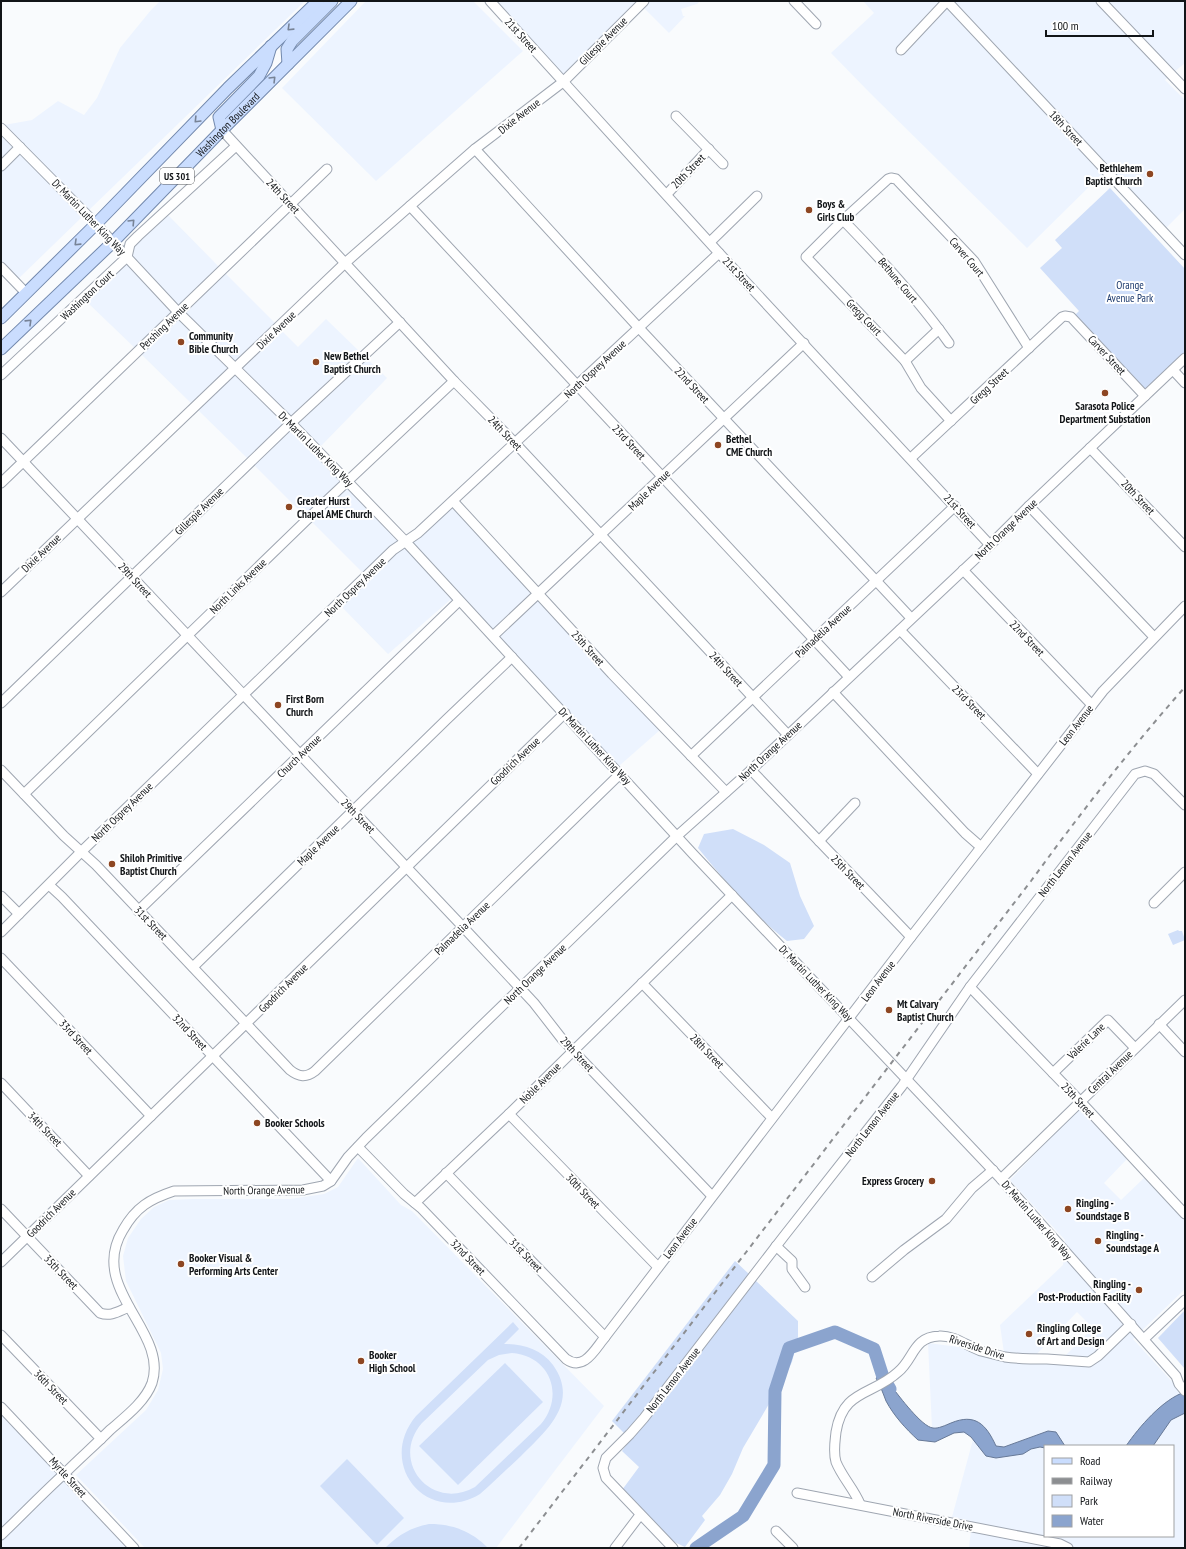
<svg xmlns="http://www.w3.org/2000/svg" width="1186" height="1549" viewBox="0 0 1186 1549" font-family="'PT Sans Narrow',sans-serif">
<style>
.built{fill:#edf4ff;fill-rule:evenodd}
.green{fill:#d0dff9;fill-rule:evenodd}
.water{fill:#8ba4ce;stroke:#677997}
.lines{fill:none;stroke-linecap:round;stroke-linejoin:round}
.river{stroke:#8ba4ce;stroke-width:13}
.minor-casing{stroke:#9fa6b1;stroke-width:11}
.major-casing{stroke:#7389ad;stroke-width:13}
.minor{stroke:#fff;stroke-width:9}
.major{stroke:#caddfe;stroke-width:11}
.rail{stroke:#8c8e91;stroke-width:2;stroke-dasharray:5 5;stroke-linecap:butt}
.oneway{stroke:#778396}
.poi-dot{fill:#8d4622;stroke:#fff;stroke-width:1.5}
.labels{text-anchor:middle;stroke-width:4;stroke-linejoin:round;paint-order:stroke}
.shield{fill:#fff;stroke:#595b5d;stroke-width:1}
.shield-label{font-size:10px;font-weight:bold;fill:#121518}
.street-label{font-size:11px;fill:#121518;stroke:#fff}
.poi-label{font-size:11px;font-weight:bold;fill:#121518;stroke:#fff;text-anchor:start}
.park-label{font-size:11px;fill:#1a386c;stroke:#fff}
</style>
<rect width="100%" height="100%" fill="#f9fbfd"/>
<!-- built -->
<g class="built">
<path d="M160 1H305L89 210 4 125 32 120 58 101 84 115 97 98 120 48 151 10Z"/>
<path d="M366 1H473L523 51 376 181 282 88Z"/>
<path d="M496 1H637L563 76Z"/>
<path d="M650 1H700L697 4 681 9 683 16H685L669 33 643 7Z"/>
<path d="M863 1H941L896 51 901 56 947 7 1129 201 1102 174 1027 248 870 93 831 53 874 13Z"/>
<path d="M953 1H1095L1168 77 1165 80 1185 100V209L1166 228Z"/>
<path d="M1107 1H1185V63L1174 72Z"/>
<path d="M1 133 83 216 18 279 1 261Z"/>
<path d="M167 214 219 267 179 306 131 256 134 246Z"/>
<path d="M126 263 173 312 136 349 86 301Z"/>
<path d="M224 272 276 324 235 363 184 311Z"/>
<path d="M178 317 229 369 192 404 141 354Z"/>
<path d="M326 319 361 353 291 417 240 368 281 330 298 347Z"/>
<path d="M366 358 387 378 320 447 296 423Z"/>
<path d="M234 374 285 423 248 459 197 409Z"/>
<path d="M290 428 342 481 305 516 253 464Z"/>
<path d="M347 486 399 541 363 573 311 521Z"/>
<path d="M453 506 533 594 494 631 412 542 421 536Z"/>
<path d="M404 546 453 601 452 602 450 600 388 654 341 606 395 553Z"/>
<path d="M538 600 660 730 619 766 499 636Z"/>
<path d="M1079 1108 1127 1159 1104 1183 1121 1200 1144 1178 1185 1221V1289L1133 1339 1176 1386 1185 1391V1548H969L972 1521 952 1517 974 1436 932 1428 928 1343 1004 1353 1000 1325 1063 1265 1065 1240 1010 1180ZM1077 1312 1093 1328 1061 1360 1032 1359ZM1045 1446H1173V1536H1045Z"/>
<path d="M358 1158 401 1205 412 1211 604 1406 496 1548H145L76 1475 146 1410 158 1390 163 1369 161 1353 126 1281 123 1256 128 1238 141 1219 154 1207 169 1200 193 1199H290L324 1194 338 1187Z"/>
<path d="M1 1413 58 1474 1 1530Z"/>
<path d="M63 1479 72 1489 128 1548H1V1541Z"/>
</g>
<!-- green -->
<g class="green">
<path d="M1110 188 1185 269V352L1144 390 1075 315 1079 311 1040 268 1062 248 1055 240Z"/>
<path d="M733 829 764 845 790 863 800 896 814 926 804 939 787 941C753 914 725 881 698 848L704 834Z"/>
<path d="M1178 930 1179 931H1182L1185 940 1173 945 1168 934Z"/>
<path d="M735 1261 750 1275 641 1416 625 1434 612 1421Z"/>
<path d="M755 1280 798 1321V1337L792 1362 782 1382 743 1448 732 1474 720 1495 702 1516 705 1520 685 1547 672 1541 622 1490 639 1467 622 1451 630 1440Z"/>
<path d="M1185 1310V1369L1158 1338Z"/>
<path d="M513 1322 519 1329 504 1344C523 1344 541 1349 553 1365 580 1403 546 1431 521 1456 507 1469 494 1482 480 1494 427 1526 376 1464 416 1416ZM512 1353C550 1356 565 1395 541 1424L475 1487C431 1512 389 1461 422 1423L488 1360 499 1355Z"/>
<path d="M505 1363 543 1402 458 1485 419 1446Z"/>
<path d="M347 1459 404 1518 377 1545 320 1486Z"/>
<path d="M429 1524C453 1524 471 1531 488 1548L386 1547C400 1534 410 1528 429 1524Z"/>
</g>
<!-- water -->
<g class="water">
<path d="M886 1373C888 1377 889 1383 892 1387 899 1396 922 1427 933 1428 938 1429 946 1425 951 1423 975 1413 986 1424 996 1446L1004 1447 1048 1431 1056 1432 1065 1446H1045V1448L1040 1447 1031 1449 1023 1454 996 1458 986 1456 971 1437 964 1432 954 1433 935 1442 918 1440C906 1429 894 1416 886 1401 883 1393 880 1385 876 1378Z"/>
<path d="M1185 1392V1413L1171 1420 1153 1446H1126C1139 1427 1163 1399 1185 1392Z"/>
</g>
<g class="lines">
<!-- river -->
<path class="river" d="M696 1548 743 1516 774 1465 775 1391 789 1348 835 1332 874 1349 883 1377 890 1389"/>
<!-- minor casing -->
<g class="minor-casing">
<g id="minor">
<path d="M490 1 719 253 990 545"/>
<path d="M794 1 816 24"/>
<path d="M947 1 1185 255"/>
<path d="M1101 1 1185 89"/>
<path d="M901 50 947 1"/>
<path d="M676 116 723 164"/>
<path d="M1 128 96 224 178 312 291 423 405 541 693 854 1001 1179 1176 1376 1179 1384 1185 1391"/>
<path d="M222 130 454 381 515 443 788 735"/>
<path d="M475 149 639 328 911 618"/>
<path d="M1 166 20 147"/>
<path d="M667 194 709 149"/>
<path d="M410 206 849 677"/>
<path d="M843 220C881 259 918 299 949 343"/>
<path d="M710 242 757 196"/>
<path d="M1 267 26 293"/>
<path d="M905 361 939 329"/>
<path d="M1173 370 1185 383"/>
<path d="M1 375 127 257 130 244 138 236 236 146"/>
<path d="M951 421 921 388 905 361 806 257 843 220 888 179 891 178 896 179 974 261 1029 348"/>
<path d="M1 438 463 927 534 1003 562 1039 712 1196"/>
<path d="M1090 448 1185 547"/>
<path d="M911 458 1062 317 1065 316 1071 317 1145 396"/>
<path d="M1 483 327 169"/>
<path d="M453 501 612 674 726 792"/>
<path d="M1029 506 1154 637"/>
<path d="M963 570 1092 705"/>
<path d="M1 592 345 263 475 149 563 82 644 1"/>
<path d="M900 630 1038 774"/>
<path d="M493 636 804 343"/>
<path d="M833 692 965 833 981 847"/>
<path d="M1 703 291 423 400 322"/>
<path d="M691 756 955 506"/>
<path d="M1 770 64 836 96 865 290 1070C299 1077 306 1078 315 1071L620 774"/>
<path d="M751 770 911 937"/>
<path d="M24 794 319 508 454 381"/>
<path d="M819 841 855 803"/>
<path d="M49 885 62 897 331 1181"/>
<path d="M1 896 19 914"/>
<path d="M1154 903 1185 872"/>
<path d="M138 911 459 601"/>
<path d="M1 932 81 852 393 550 418 533 719 253"/>
<path d="M1 958 151 1116"/>
<path d="M193 967 446 720 512 657"/>
<path d="M642 983 772 1118"/>
<path d="M970 987 1080 1101 1185 1214"/>
<path d="M1159 1024 1185 1052"/>
<path d="M1053 1073 1108 1020 1135 1048"/>
<path d="M1 1083 89 1176"/>
<path d="M509 1114 658 1267"/>
<path d="M358 1147 404 1194 421 1208 566 1359C584 1372 595 1349 605 1337L911 937 1103 691 1185 606"/>
<path d="M446 1173 605 1337"/>
<path d="M1001 1179 1185 1000"/>
<path d="M415 1203 509 1114 732 895"/>
<path d="M1 1209 100 1313C111 1317 119 1311 129 1307"/>
<path d="M776 1246 792 1261V1269L805 1287"/>
<path d="M1 1262 565 713"/>
<path d="M872 1277 904 1250 946 1219 972 1188 993 1170"/>
<path d="M1 1335 101 1439"/>
<path d="M1144 1339 1185 1300"/>
<path d="M1 1407 134 1548"/>
<path d="M797 1493 1060 1544 1068 1548"/>
<path d="M860 1504C854 1489 842 1477 836 1462 833 1452 835 1442 836 1432 843 1389 872 1396 898 1372 914 1359 913 1337 939 1336 954 1335 967 1346 981 1351 989 1353 997 1355 1005 1357 1019 1359 1033 1359 1047 1359 1061 1360 1075 1361 1089 1362L1098 1356 1131 1324"/>
<path d="M776 1531 793 1548"/>
<path d="M1 1535C22 1515 42 1494 64 1474 79 1459 95 1445 110 1430 125 1417 145 1402 152 1383 169 1331 87 1289 123 1230 136 1207 150 1199 174 1191L303 1190 323 1186 331 1181 348 1157 366 1138 677 836 751 770 990 545 1029 506 1185 358"/>
<path d="M615 1548 640 1515"/>
<path d="M673 1548 606 1478 603 1468 606 1458 630 1434 644 1418 784 1236 902 1086 970 987 1135 774 1145 771 1154 774 1185 805"/>
</g>
</g>
<!-- major casing -->
<g class="major-casing">
<g id="major">
<path d="M288 64 287 49 292 41 332 1"/>
<path d="M222 130 219 117 259 76 266 63 271 46"/>
<path d="M1 318 96 224 228 88 318 1"/>
<path id="s1" d="M1 349 113 242 222 130 351 1"/>
</g>
</g>
<!-- minor -->
<use href="#minor" class="minor"/>
<!-- major -->
<use href="#major" class="major"/>
<!-- rail -->
<path class="rail" d="M519 1548 1031 881C1080 814 1130 749 1185 687"/>
</g>
<!-- one-way arrows -->
<defs><path id="oneway-chevron" d="M-2-3.5L2.5 0L-2 3.5" fill="none" stroke-width="1.6" stroke-linecap="round" stroke-linejoin="round"/></defs>
<g class="oneway">
<use href="#oneway-chevron" transform="translate(290 28) rotate(136)"/>
<use href="#oneway-chevron" transform="translate(273 79) rotate(-45)"/>
<use href="#oneway-chevron" transform="translate(197 120) rotate(134)"/>
<use href="#oneway-chevron" transform="translate(132 222) rotate(-46)"/>
<use href="#oneway-chevron" transform="translate(77 243) rotate(136)"/>
<use href="#oneway-chevron" transform="translate(29 322) rotate(-44)"/>
</g>
<!-- markers -->
<g class="poi-dot">
<circle cx="1150" cy="174" r="4"/>
<circle cx="809" cy="210" r="4"/>
<circle cx="181" cy="342" r="4"/>
<circle cx="316" cy="362" r="4"/>
<circle cx="1105" cy="393" r="4"/>
<circle cx="718" cy="445" r="4"/>
<circle cx="289" cy="507" r="4"/>
<circle cx="278" cy="705" r="4"/>
<circle cx="112" cy="864" r="4"/>
<circle cx="889" cy="1010" r="4"/>
<circle cx="257" cy="1123" r="4"/>
<circle cx="932" cy="1181" r="4"/>
<circle cx="1068" cy="1209" r="4"/>
<circle cx="1098" cy="1241" r="4"/>
<circle cx="181" cy="1264" r="4"/>
<circle cx="1139" cy="1290" r="4"/>
<circle cx="1029" cy="1334" r="4"/>
<circle cx="361" cy="1361" r="4"/>
</g>
<g class="labels">
<!-- shield labels -->
<rect class="shield" x="160" y="168" width="34" height="16" rx="3"/>
<g class="shield-label">
<text x="177" y="180">US 301</text>
</g>
<!-- street labels -->
<g class="street-label">
<text transform="translate(521 35) rotate(48)" y="4">21st Street</text>
<text transform="translate(603 41) rotate(-45)" y="4">Gillespie Avenue</text>
<text transform="translate(519 116) rotate(-38)" y="4">Dixie Avenue</text>
<text dy="4" stroke="none"><textPath href="#s1" startOffset="319">Washington Boulevard</textPath></text>
<text transform="translate(1066 128) rotate(47)" y="4">18th Street</text>
<text transform="translate(688 171) rotate(-46)" y="4">20th Street</text>
<text transform="translate(283 196) rotate(47)" y="4">24th Street</text>
<text transform="translate(89 217) rotate(46)" y="4">Dr Martin Luther King Way</text>
<text transform="translate(967 257) rotate(50)" y="4">Carver Court</text>
<text transform="translate(739 274) rotate(47)" y="4">21st Street</text>
<text transform="translate(898 280) rotate(50)" y="4">Bethune Court</text>
<text transform="translate(87 295) rotate(-43)" y="4">Washington Court</text>
<text transform="translate(864 317) rotate(46)" y="4">Gregg Court</text>
<text transform="translate(164 326) rotate(-44)" y="4">Pershing Avenue</text>
<text transform="translate(276 330) rotate(-44)" y="4">Dixie Avenue</text>
<text transform="translate(1107 355) rotate(47)" y="4">Carver Street</text>
<text transform="translate(595 369) rotate(-43)" y="4">North Osprey Avenue</text>
<text transform="translate(692 385) rotate(47)" y="4">22nd Street</text>
<text transform="translate(989 386) rotate(-43)" y="4">Gregg Street</text>
<text transform="translate(505 433) rotate(46)" y="4">24th Street</text>
<text transform="translate(629 442) rotate(47)" y="4">23rd Street</text>
<text transform="translate(316 449) rotate(45)" y="4">Dr Martin Luther King Way</text>
<text transform="translate(649 490) rotate(-44)" y="4">Maple Avenue</text>
<text transform="translate(1138 497) rotate(47)" y="4">20th Street</text>
<text transform="translate(199 511) rotate(-44)" y="4">Gillespie Avenue</text>
<text transform="translate(960 511) rotate(48)" y="4">21st Street</text>
<text transform="translate(1006 529) rotate(-44)" y="4">North Orange Avenue</text>
<text transform="translate(41 553) rotate(-44)" y="4">Dixie Avenue</text>
<text transform="translate(135 580) rotate(47)" y="4">29th Street</text>
<text transform="translate(238 586) rotate(-44)" y="4">North Links Avenue</text>
<text transform="translate(355 587) rotate(-44)" y="4">North Osprey Avenue</text>
<text transform="translate(823 631) rotate(-43)" y="4">Palmadelia Avenue</text>
<text transform="translate(1027 638) rotate(46)" y="4">22nd Street</text>
<text transform="translate(588 648) rotate(48)" y="4">25th Street</text>
<text transform="translate(726 669) rotate(47)" y="4">24th Street</text>
<text transform="translate(969 702) rotate(46)" y="4">23rd Street</text>
<text transform="translate(1076 725) rotate(-52)" y="4">Leon Avenue</text>
<text transform="translate(595 746) rotate(47)" y="4">Dr Martin Luther King Way</text>
<text transform="translate(770 751) rotate(-43)" y="4">North Orange Avenue</text>
<text transform="translate(299 756) rotate(-44)" y="4">Church Avenue</text>
<text transform="translate(515 761) rotate(-44)" y="4">Goodrich Avenue</text>
<text transform="translate(122 812) rotate(-44)" y="4">North Osprey Avenue</text>
<text transform="translate(358 816) rotate(46)" y="4">29th Street</text>
<text transform="translate(318 845) rotate(-44)" y="4">Maple Avenue</text>
<text transform="translate(1065 864) rotate(-52)" y="4">North Lemon Avenue</text>
<text transform="translate(848 872) rotate(46)" y="4">25th Street</text>
<text transform="translate(151 923) rotate(46)" y="4">31st Street</text>
<text transform="translate(462 928) rotate(-44)" y="4">Palmadelia Avenue</text>
<text transform="translate(535 974) rotate(-44)" y="4">North Orange Avenue</text>
<text transform="translate(878 981) rotate(-53)" y="4">Leon Avenue</text>
<text transform="translate(816 983) rotate(46)" y="4">Dr Martin Luther King Way</text>
<text transform="translate(283 988) rotate(-45)" y="4">Goodrich Avenue</text>
<text transform="translate(190 1032) rotate(47)" y="4">32nd Street</text>
<text transform="translate(76 1037) rotate(47)" y="4">33rd Street</text>
<text transform="translate(1086 1041) rotate(-44)" y="4">Valerie Lane</text>
<text transform="translate(707 1051) rotate(46)" y="4">28th Street</text>
<text transform="translate(577 1054) rotate(47)" y="4">29th Street</text>
<text transform="translate(1110 1072) rotate(-44)" y="4">Central Avenue</text>
<text transform="translate(540 1083) rotate(-45)" y="4">Noble Avenue</text>
<text transform="translate(1078 1100) rotate(47)" y="4">25th Street</text>
<text transform="translate(872 1124) rotate(-52)" y="4">North Lemon Avenue</text>
<text transform="translate(45 1129) rotate(46)" y="4">34th Street</text>
<text transform="translate(264 1190) rotate(-1)" y="4">North Orange Avenue</text>
<text transform="translate(583 1191) rotate(46)" y="4">30th Street</text>
<text transform="translate(51 1213) rotate(-45)" y="4">Goodrich Avenue</text>
<text transform="translate(1037 1220) rotate(49)" y="4">Dr Martin Luther King Way</text>
<text transform="translate(680 1238) rotate(-53)" y="4">Leon Avenue</text>
<text transform="translate(526 1255) rotate(46)" y="4">31st Street</text>
<text transform="translate(468 1257) rotate(46)" y="4">32nd Street</text>
<text transform="translate(61 1272) rotate(46)" y="4">35th Street</text>
<text transform="translate(977 1347) rotate(18)" y="4">Riverside Drive</text>
<text transform="translate(673 1380) rotate(-52)" y="4">North Lemon Avenue</text>
<text transform="translate(51 1387) rotate(46)" y="4">36th Street</text>
<text transform="translate(68 1477) rotate(48)" y="4">Myrtle Street</text>
<text transform="translate(933 1519) rotate(11)" y="4">North Riverside Drive</text>
</g>
<!-- poi labels -->
<g class="poi-label">
<text x="1142" y="172" text-anchor="end">Bethlehem<tspan x="1142" dy="13">Baptist Church</tspan></text>
<text x="817" y="208">Boys &amp;<tspan x="817" dy="13">Girls Club</tspan></text>
<text x="189" y="340">Community<tspan x="189" dy="13">Bible Church</tspan></text>
<text x="324" y="360">New Bethel<tspan x="324" dy="13">Baptist Church</tspan></text>
<text x="1105" y="410" text-anchor="middle">Sarasota Police<tspan x="1105" dy="13">Department Substation</tspan></text>
<text x="726" y="443">Bethel<tspan x="726" dy="13">CME Church</tspan></text>
<text x="297" y="505">Greater Hurst<tspan x="297" dy="13">Chapel AME Church</tspan></text>
<text x="286" y="703">First Born<tspan x="286" dy="13">Church</tspan></text>
<text x="120" y="862">Shiloh Primitive<tspan x="120" dy="13">Baptist Church</tspan></text>
<text x="897" y="1008">Mt Calvary<tspan x="897" dy="13">Baptist Church</tspan></text>
<text x="265" y="1127">Booker Schools</text>
<text x="924" y="1185" text-anchor="end">Express Grocery</text>
<text x="1076" y="1207">Ringling -<tspan x="1076" dy="13">Soundstage B</tspan></text>
<text x="1106" y="1239">Ringling -<tspan x="1106" dy="13">Soundstage A</tspan></text>
<text x="189" y="1262">Booker Visual &amp;<tspan x="189" dy="13">Performing Arts Center</tspan></text>
<text x="1131" y="1288" text-anchor="end">Ringling -<tspan x="1131" dy="13">Post-Production Facility</tspan></text>
<text x="1037" y="1332">Ringling College<tspan x="1037" dy="13">of Art and Design</tspan></text>
<text x="369" y="1359">Booker<tspan x="369" dy="13">High School</tspan></text>
</g>
<!-- park labels -->
<g class="park-label">
<text x="1130" y="289">Orange<tspan x="1130" dy="13">Avenue Park</tspan></text>
</g>
</g>
<!-- border -->
<rect width="1186" height="1549" fill="none" stroke="#121518" stroke-width="4"/>
<!-- legend -->
<rect x="1044" y="1445" width="130" height="92" fill="#ffffff" stroke="#a0a1a3"/>
<rect x="1052" y="1458" width="20" height="6" fill="#caddfe" stroke="#a0a1a3"/>
<text x="1080" y="1465" font-size="12" fill="#121518">Road</text>
<rect x="1052" y="1478" width="20" height="6" fill="#8c8e91" stroke="#a0a1a3"/>
<text x="1080" y="1485" font-size="12" fill="#121518">Railway</text>
<rect x="1052" y="1495" width="20" height="12" fill="#d0dff9" stroke="#a0a1a3"/>
<text x="1080" y="1505" font-size="12" fill="#121518">Park</text>
<rect x="1052" y="1515" width="20" height="12" fill="#8ba4ce" stroke="#a0a1a3"/>
<text x="1080" y="1525" font-size="12" fill="#121518">Water</text>
<!-- scale -->
<path d="M1046 30v6h107v-6" fill="none" stroke="#121518" stroke-width="2"/>
<text x="1052" y="30" font-size="12" fill="#121518" stroke="#ffffff" stroke-width="3" paint-order="stroke">100 m</text>
</svg>
